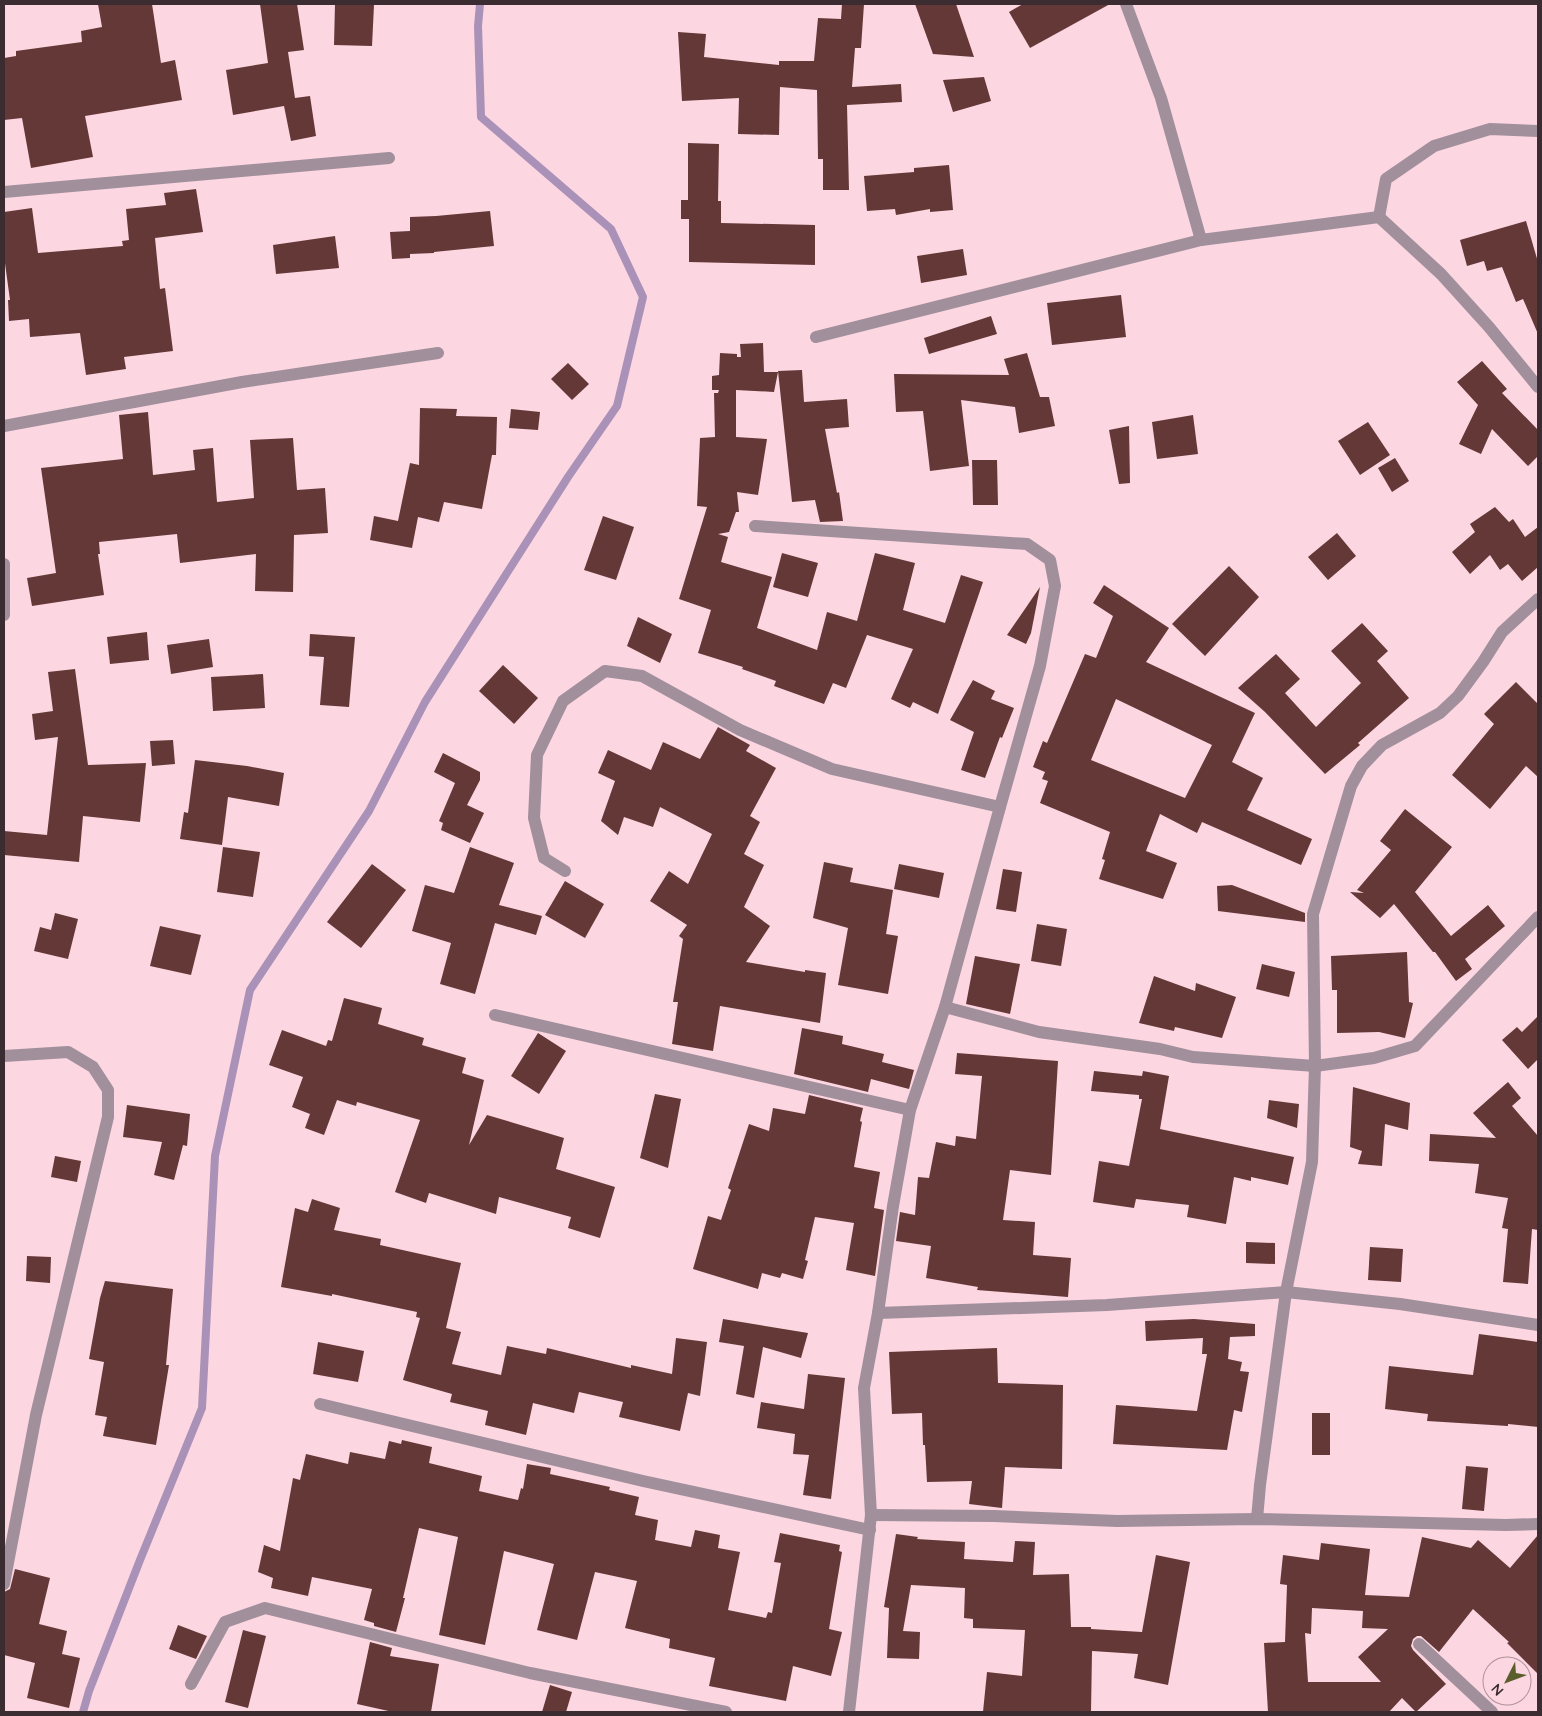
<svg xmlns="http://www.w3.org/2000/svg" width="1542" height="1716" viewBox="0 0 1542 1716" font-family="Quicksand,sans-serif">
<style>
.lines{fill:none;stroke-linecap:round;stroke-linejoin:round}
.stream{stroke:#aa91b8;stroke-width:8}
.building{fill:#643837;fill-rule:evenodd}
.minor{stroke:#a18f9c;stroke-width:12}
</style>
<rect width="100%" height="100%" fill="#fcd6e1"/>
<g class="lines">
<!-- stream -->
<path class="stream" d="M83 1712 89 1691 140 1560 202 1408 215 1156 250 990 369 811 425 702 568 477 617 406 643 297 611 229 481 117 478 26 480 4"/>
</g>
<!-- building -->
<g class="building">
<path d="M98 4H152L161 63 175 60 182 100 85 116 93 157 31 168 22 118 4 120V58L16 56V51L82 42 81 31 102 27Z"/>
<path d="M260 4H297L304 50 288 52 295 98 310 96 316 136 291 141 284 106 233 115 226 70 268 63Z"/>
<path d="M335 4 374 5 372 46 334 45Z"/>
<path d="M842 4H864L861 48H855L852 87 901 84 902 102 847 105 849 190H823V159H818L817 90 780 87 779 135 738 134 739 98 682 101 678 32 706 34 704 57 779 65V61H814L818 18 841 19Z"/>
<path d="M915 4H956L974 57 933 54Z"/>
<path d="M1023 4H1110L1030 48 1009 12Z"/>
<path d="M984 77 991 101 953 112 943 80Z"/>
<path d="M688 143 719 144 718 201H721V223L815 225V265L689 262V219H681V200H688Z"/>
<path d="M949 165 953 210 930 212V209L896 215 895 209 867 211 864 176 914 172V168Z"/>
<path d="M196 189 203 232 155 238 160 289 165 288 173 351 124 357 126 369 86 375 80 333 30 337 29 319 9 321 8 300H10L4 256V212L32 208 38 253 123 246 122 241 129 240 126 209 166 205 164 193Z"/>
<path d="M490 211 494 246 434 252V253L410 254V258L392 259 390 232 410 231V217L436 216Z"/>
<path d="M1526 221 1538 262V334L1523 299 1516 302 1502 267 1487 271 1484 261 1467 266 1460 240Z"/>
<path d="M335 236 339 268 276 274 273 245Z"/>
<path d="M963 249 967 275 921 283 917 256Z"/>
<path d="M1121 295 1126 337 1052 345 1047 303Z"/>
<path d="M991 316 997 334 929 354 924 338Z"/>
<path d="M763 343 764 372H778L774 392 736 390V437L767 439 758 495 737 492 739 512H736L729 532 718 534 728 537 721 562 772 577 757 628 817 650 827 612 857 621 875 553 915 563 903 610 945 623 961 575 983 582 938 714 913 702 910 708 891 699 913 649 867 635 846 688 833 683 824 704 774 686 776 681 742 669 743 667 698 653 711 610 679 599 707 507 697 506 700 438 715 437 714 393H718L719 390H712V376L719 375 720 353 737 354V357H741L740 344Z"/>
<path d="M1027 353 1040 397H1049L1055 426 1019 433 1015 407 961 400 969 466 930 471 923 411 896 412 894 374 1009 375 1004 359Z"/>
<path d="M1482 361 1507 389 1502 393 1538 430V456L1528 466 1492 429 1481 454 1459 444 1478 405 1457 382Z"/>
<path d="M568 363 589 384 572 400 551 379Z"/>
<path d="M802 370 804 402 847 399 849 427 825 429 837 493 839 492 843 521 820 522 815 500 792 502 778 371Z"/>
<path d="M420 408 457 409 456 416 497 417 496 455H492L482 509 444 502 439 522 418 517 412 548 370 540 374 516 398 521 410 463 419 465Z"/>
<path d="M511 409 540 412 538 430 509 428Z"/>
<path d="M148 412 153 475 195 470 193 450 213 448 217 502 254 498 250 440 293 438 297 490 325 488 328 533 294 535 293 592 255 591 256 554 180 563 177 534 99 542 100 554H98L104 595 32 606 27 578 56 573 41 468 123 459 119 415Z"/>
<path d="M1193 415 1198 454 1157 459 1152 422Z"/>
<path d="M1368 422 1390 455 1360 475 1338 441Z"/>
<path d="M1129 426 1130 483 1119 484 1109 430Z"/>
<path d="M1395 458 1409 481 1392 492 1378 468Z"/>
<path d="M972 460H997L998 505H973Z"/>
<path d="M1495 507 1509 522 1513 519 1525 537 1538 527V567L1522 581 1508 564 1500 570 1490 555 1470 574 1452 552 1475 532 1470 524Z"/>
<path d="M603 516 634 527 616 580 584 570Z"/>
<path d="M1337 533 1356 556 1328 580 1308 557Z"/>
<path d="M782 553 818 563 808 597 773 587Z"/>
<path d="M1229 566 1259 597 1205 656 1172 624Z"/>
<path d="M1104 585 1169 628 1146 662 1255 713 1232 762 1263 778 1247 810 1312 839 1301 865 1202 822 1197 833 1160 814 1146 851 1177 863 1163 899 1099 879 1105 860 1102 859 1110 832 1040 803 1048 781 1042 779 1045 772 1033 767 1043 741 1047 743 1085 654 1096 658 1113 616 1093 603ZM1116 699 1212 745 1185 798 1091 760Z"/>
<path d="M1040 587 1031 633 1026 644 1007 635Z"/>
<path d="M638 617 672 634 660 663 627 646Z"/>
<path d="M1362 623 1388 651 1377 661 1409 698 1358 743 1360 745 1325 774 1265 712 1238 688 1276 654 1300 679 1285 693 1316 727 1361 683 1331 651Z"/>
<path d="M147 632 149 660 110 664 107 637Z"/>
<path d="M310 634 355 637 349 707 320 705 324 657 309 656Z"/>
<path d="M209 639 213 667 171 674 167 645Z"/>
<path d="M503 665 538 698 514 724 479 691Z"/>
<path d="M75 669 88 765 146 763 140 822 83 816 79 862 4 855V831L47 835 58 737 35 740 32 714 53 711 48 672Z"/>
<path d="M263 674 265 708 213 711 211 677Z"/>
<path d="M973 680 995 691 991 699 1014 708 1002 738 1000 737 985 778 961 770 974 732 950 720Z"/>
<path d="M1516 682 1538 704V777L1526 766 1490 809 1452 775 1494 724 1484 714Z"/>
<path d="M718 727 750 745 746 751 776 768 750 816 760 822 744 854 764 865 744 907 770 926 746 962 805 972V970L826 973 820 1023 720 1006 713 1051 672 1044 678 1002H673L683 939 679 936 687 925 650 901 669 871 688 884 712 834 660 807 653 827 624 817 618 835 601 821 615 781 598 773 608 750 651 770 663 742 700 759Z"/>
<path d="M173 740 175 764 152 766 150 741Z"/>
<path d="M443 753 480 772V780L467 805 484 813 470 843 441 830 443 823 439 821 455 783 434 772Z"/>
<path d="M195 760 247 766 284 773 279 806 228 797 222 845 180 839 184 812 188 813Z"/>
<path d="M1405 809 1452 847 1415 892 1451 936 1488 905 1505 926 1465 959 1472 969 1456 981 1435 952H1433L1394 904 1380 918 1350 892 1364 893 1357 890 1391 850 1380 841Z"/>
<path d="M223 847 260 852 253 897 217 892Z"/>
<path d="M470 847 514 863 499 905 542 916 536 935 495 923 475 994 440 984 451 943 412 931 425 885 454 893Z"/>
<path d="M824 862 853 868 850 882 893 890 886 934 898 936 888 994 838 985 848 928 813 918Z"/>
<path d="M372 864 406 890 361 948 327 922Z"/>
<path d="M899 864 944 873 939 898 894 889Z"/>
<path d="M1003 869 1022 872 1016 912 996 909Z"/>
<path d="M565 881 604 904 585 938 545 915Z"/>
<path d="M1232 885 1305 913V922L1218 911 1217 886Z"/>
<path d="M55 913 78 919 68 959 34 951 40 927 51 930Z"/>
<path d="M1037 924 1067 929 1061 966 1031 961Z"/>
<path d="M160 926 201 935 191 975 150 966Z"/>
<path d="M1407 952 1409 1002 1413 1003 1405 1038 1379 1032 1337 1033V990H1332L1331 956Z"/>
<path d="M975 956 1020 964 1010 1014 966 1004Z"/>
<path d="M1262 964 1295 972 1289 997 1256 989Z"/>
<path d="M1154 976 1195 991 1196 983 1236 997 1222 1038 1175 1027 1174 1031 1139 1023Z"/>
<path d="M344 998 382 1008 378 1024 424 1038 422 1045 466 1058 462 1073 484 1080 469 1145 487 1115 564 1138 556 1169 615 1187 600 1238 568 1228 571 1217 499 1197 496 1214 429 1193 426 1203 395 1192 420 1120 357 1102 356 1106 337 1100 324 1135 305 1128 310 1114 292 1107 303 1077 269 1065 282 1030 326 1046 328 1040 332 1041Z"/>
<path d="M1538 1016V1059L1528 1069 1502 1040 1517 1027 1522 1032Z"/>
<path d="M802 1028 843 1036 842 1044 884 1054 882 1062 914 1070 909 1089 871 1079 868 1092 794 1074Z"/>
<path d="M538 1033 566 1051 539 1094 511 1076Z"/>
<path d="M957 1053 1058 1061 1051 1175 1010 1170 1003 1220 1035 1222 1033 1255 1071 1258 1068 1297 977 1290 978 1287 926 1278 931 1246 896 1241 900 1212 915 1215 918 1177 929 1178 936 1142 955 1146 956 1136 976 1139 982 1076 955 1074Z"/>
<path d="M1094 1071 1142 1076 1143 1071 1169 1076 1160 1129 1294 1157 1288 1185 1251 1177V1181L1234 1177 1226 1224 1187 1217 1189 1205 1136 1199 1134 1208 1093 1202 1099 1161 1129 1166 1142 1099H1139V1095L1091 1091Z"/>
<path d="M1508 1082 1521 1098 1512 1106 1538 1136V1230L1532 1229 1528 1284 1503 1282 1508 1229 1502 1228 1508 1198 1475 1193 1479 1164 1429 1161 1430 1134 1496 1138 1473 1113Z"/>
<path d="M1353 1087 1410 1103 1408 1130 1385 1124 1382 1166 1358 1164 1362 1151 1350 1147Z"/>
<path d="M655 1094 681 1099 668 1168 640 1158Z"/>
<path d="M809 1095 863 1108 860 1121 862 1122 854 1167 880 1172 874 1208 884 1210 875 1276 846 1270 854 1223 815 1217 805 1260 808 1261 803 1279 782 1273 780 1278 762 1273 758 1289 693 1269 708 1216 721 1220 731 1190 728 1188 749 1124 769 1131 773 1108 805 1114Z"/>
<path d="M1269 1100 1299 1104 1297 1128 1267 1118Z"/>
<path d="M127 1105 190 1114 187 1146 183 1145 174 1180 154 1175 162 1142 123 1137Z"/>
<path d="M55 1156 81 1161 77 1182 51 1177Z"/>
<path d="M312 1199 340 1208 334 1230 381 1239 380 1245 461 1263 446 1328 461 1332 452 1364 501 1375 507 1346 546 1354 547 1348 631 1368V1365L672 1374 676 1338 707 1342 700 1396 688 1393 680 1431 619 1417 623 1402 579 1392 574 1413 533 1403 526 1435 485 1425 488 1411 450 1402 452 1394 403 1380 420 1318 416 1317 417 1312 332 1294V1296L281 1287 295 1208 308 1212Z"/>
<path d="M1246 1242 1275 1243V1264L1246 1263Z"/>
<path d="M1370 1247 1403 1249 1401 1282 1368 1280Z"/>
<path d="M27 1256 51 1257 50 1283 26 1281Z"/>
<path d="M105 1281 173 1289 166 1365H169L156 1445 103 1436 107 1417 95 1415 104 1362 89 1359 100 1298Z"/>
<path d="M723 1319 808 1333 801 1358 763 1347 754 1398 736 1394 744 1346 719 1342Z"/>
<path d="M1194 1319 1255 1324V1336L1230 1337 1228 1359 1242 1362 1240 1371 1249 1372 1242 1412 1234 1410 1227 1450 1113 1444 1116 1405 1197 1411 1207 1354H1202L1203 1338 1146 1341 1145 1321Z"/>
<path d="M1479 1334 1538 1342V1427L1508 1424V1426L1427 1421 1428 1414 1385 1409 1389 1366 1473 1375Z"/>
<path d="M318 1342 364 1351 358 1382 313 1374Z"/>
<path d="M997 1348 998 1383 1063 1385 1062 1469 1005 1467 1002 1508 969 1504 972 1481 927 1482 925 1445H923L922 1413 892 1414 889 1352Z"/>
<path d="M808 1374 845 1378 831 1499 803 1495 809 1455 793 1454 795 1434 757 1428 761 1402 804 1409Z"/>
<rect x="1312" y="1413" width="18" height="42"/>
<path d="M402 1440 432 1447 429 1463 482 1476 479 1491 518 1500 521 1488 523 1489 527 1464 551 1468 550 1474 610 1487 609 1490 639 1497 635 1515 658 1520 655 1540 691 1547 695 1530 720 1535 718 1548 740 1552 728 1610 766 1618 768 1612 772 1613 781 1563 774 1562 780 1533 840 1545 839 1551 842 1552 829 1629 842 1632 831 1676 793 1666 786 1701 709 1686 715 1658 669 1648 670 1639 625 1628 637 1581 595 1572 577 1640 537 1630 554 1564 504 1551 485 1645 439 1635 458 1537 419 1528 403 1598H405L396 1632 374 1626V1623L364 1620 372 1589 312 1577 308 1596 271 1588 273 1578 258 1572 264 1545 280 1551 293 1478 300 1480 306 1454 348 1464 350 1452 385 1459 389 1441 401 1444Z"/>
<path d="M1466 1466 1488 1468 1484 1511 1462 1509Z"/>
<path d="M896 1534 918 1537 917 1539 965 1542 964 1559 1013 1562 1015 1541 1035 1542 1033 1575 1069 1574 1071 1627H1091V1629L1142 1632 1156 1555 1190 1562 1168 1685 1134 1678 1138 1654 1092 1651 1091 1712H983L987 1672 1022 1676 1025 1630 973 1628V1619L964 1618 965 1588 911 1585 903 1631 920 1632 919 1659 887 1658 889 1608 884 1607Z"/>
<path d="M1538 1535V1674L1507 1643 1509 1642 1473 1609 1439 1652 1421 1636H1417L1413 1639 1411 1646 1413 1650 1446 1684 1416 1712 1402 1698 1389 1712H1268L1264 1643 1285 1642 1287 1585 1280 1584 1283 1555 1319 1560 1321 1543 1370 1549 1365 1595 1409 1597 1422 1537 1471 1548 1478 1540 1510 1568ZM1312 1608 1363 1611 1362 1628 1388 1629 1358 1657 1381 1682H1308L1305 1633 1311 1634Z"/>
<path d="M15 1569 50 1578 39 1624 67 1631 62 1654 80 1658 69 1708 27 1698 35 1663 4 1655V1592L10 1589Z"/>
<path d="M178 1625 207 1636 196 1659 169 1649Z"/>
<path d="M243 1630 266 1636 248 1708 225 1702Z"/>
<path d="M370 1642 392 1648 390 1656 439 1664 431 1712H393L357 1704Z"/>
<path d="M550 1685 572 1692 566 1712H542Z"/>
</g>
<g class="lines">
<!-- minor -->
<g class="minor">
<path d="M1126 4 1161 98 1201 240"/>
<path d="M4 192 389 158"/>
<path d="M1379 217 1441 274 1489 327 1538 387"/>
<path d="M1379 217 1386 179 1434 146 1490 129 1538 131"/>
<path d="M816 337 1201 240 1379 217"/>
<path d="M4 426 242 382 438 353"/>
<path d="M755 526 1027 544 1050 560 1055 586 1040 666 1000 807 945 1007 910 1110 893 1206 878 1313 864 1388 871 1515 849 1712"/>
<path d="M4 564V615"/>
<path d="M565 871 544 858 534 818 537 755 563 701 605 671 642 676 740 730 832 769 1000 807"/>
<path d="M945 1007 1039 1032 1160 1049 1193 1057 1315 1066 1374 1058 1415 1046 1538 917"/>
<path d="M495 1015 910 1110"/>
<path d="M4 1056 68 1052 93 1067 108 1090V1117L36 1415 4 1584"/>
<path d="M878 1313 1107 1305 1286 1292 1400 1304 1538 1325"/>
<path d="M320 1404 643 1481 870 1530"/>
<path d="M871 1515 994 1516 1117 1521 1257 1519 1506 1525 1538 1524"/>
<path d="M1257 1519 1260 1485 1286 1292 1312 1162 1315 1066 1313 914 1351 786 1362 766 1382 745 1440 713 1458 696 1483 662 1502 632 1538 599"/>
<path d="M1419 1644 1492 1712"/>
<path d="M191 1684 225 1622 265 1608 530 1673 726 1712"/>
</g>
</g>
<!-- border -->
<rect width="1542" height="1716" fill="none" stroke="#3b2c31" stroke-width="10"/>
<!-- north arrow -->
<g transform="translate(1507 1681) rotate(228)"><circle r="24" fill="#fcd6e1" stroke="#af929b"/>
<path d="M0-4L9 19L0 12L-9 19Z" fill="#5a5e2c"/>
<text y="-8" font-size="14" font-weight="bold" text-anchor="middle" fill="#3b2c31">N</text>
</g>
</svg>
